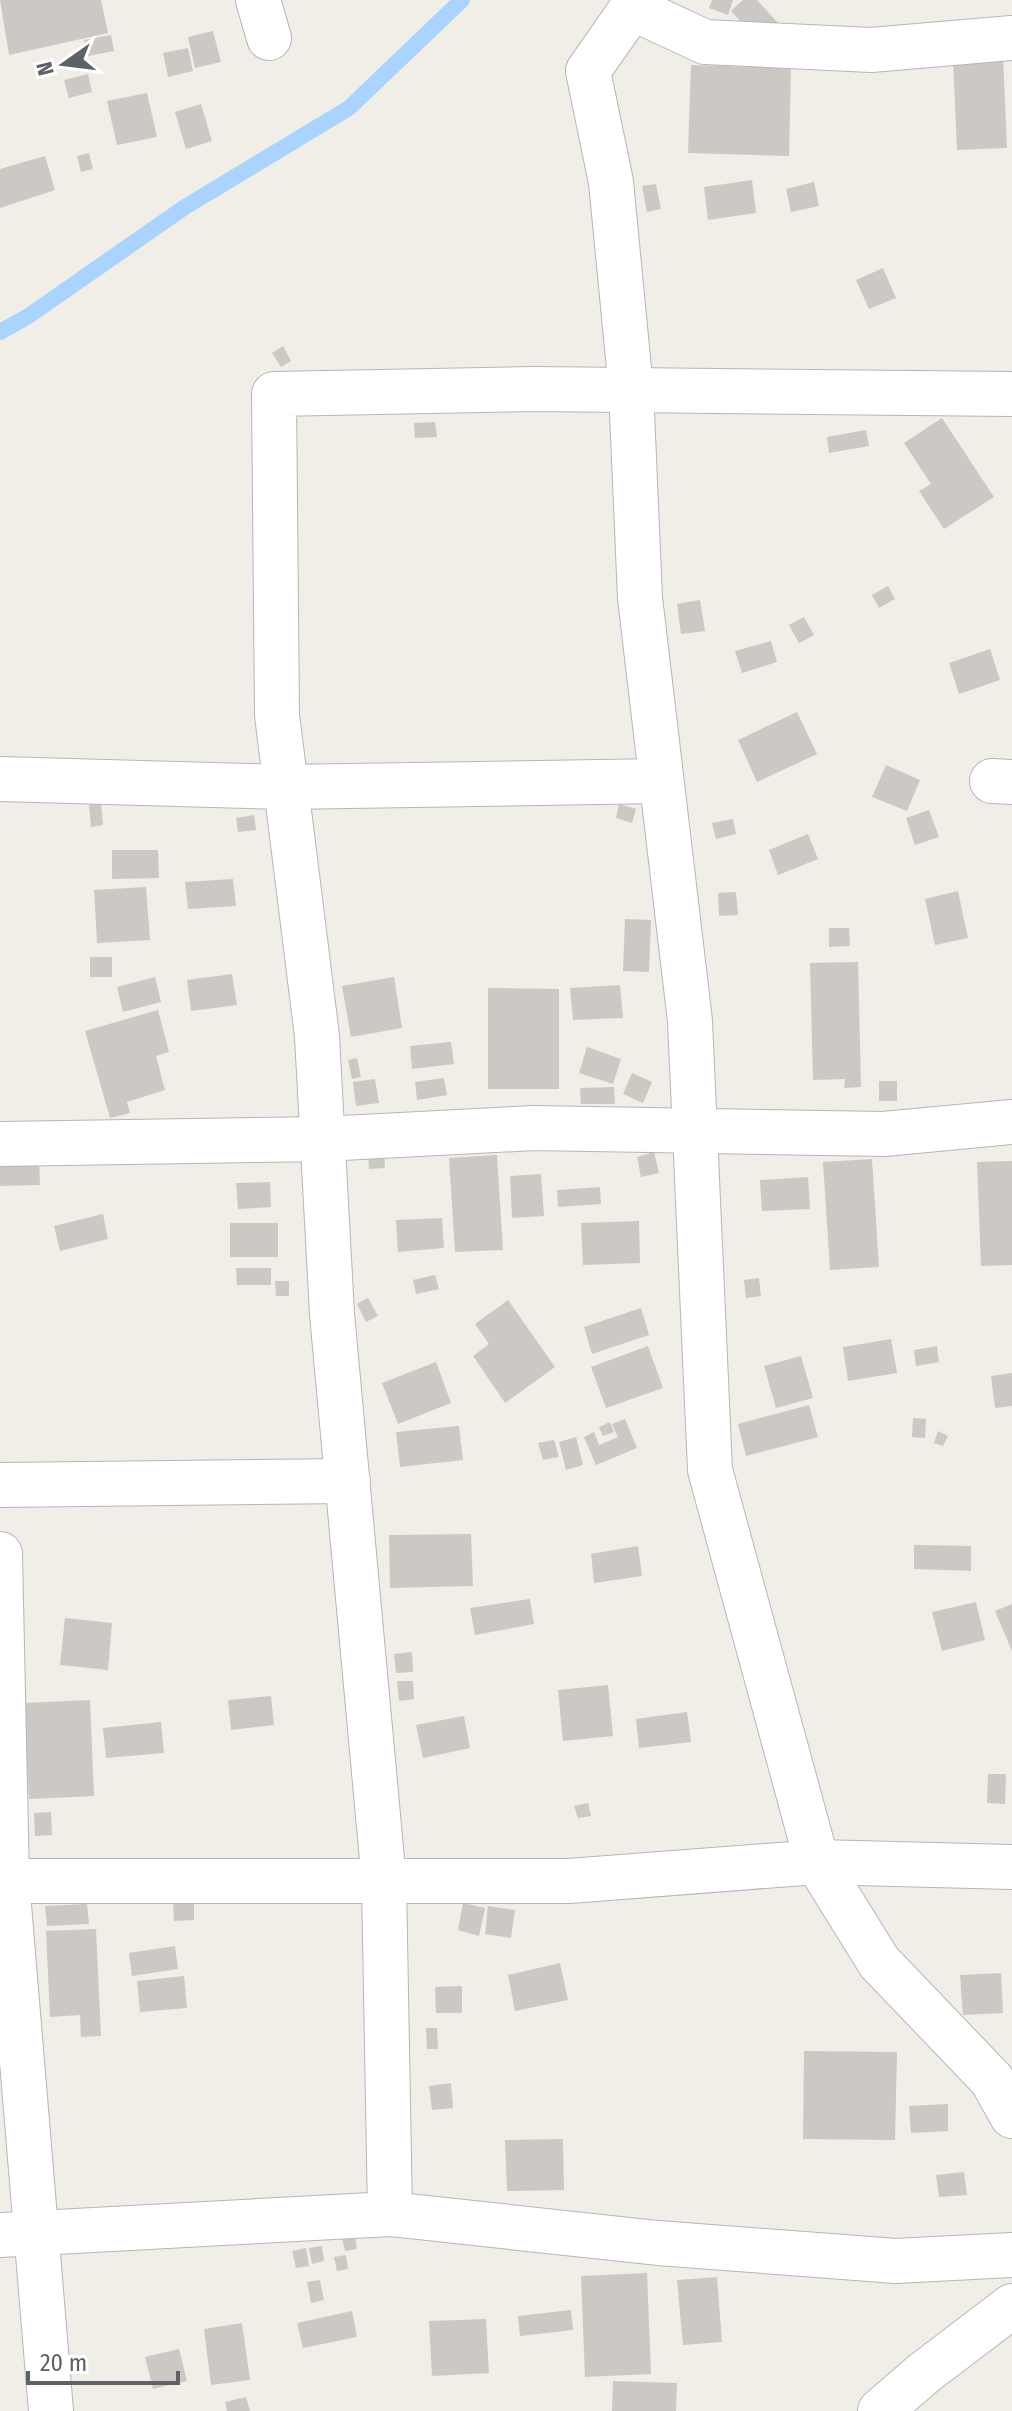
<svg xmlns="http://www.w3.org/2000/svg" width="1012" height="2411" viewBox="0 0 1012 2411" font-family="'Fira Sans Condensed',sans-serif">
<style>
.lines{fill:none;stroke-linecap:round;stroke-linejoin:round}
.stream{stroke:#aad4fd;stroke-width:16}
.building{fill:#ccc8c4}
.minor-casing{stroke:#b4b6bb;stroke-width:46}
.minor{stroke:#fff;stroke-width:44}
</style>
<rect width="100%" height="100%" fill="#f0eee7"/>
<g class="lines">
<!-- stream -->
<path class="stream" d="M0 332 27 317 185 207 349 108 462 0"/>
</g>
<!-- building -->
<g class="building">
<path d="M0 0H101L108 33 9 55Z"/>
<path d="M712 0H733L728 15 709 8Z"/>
<path d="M743 0H757L779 24 759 42 731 11Z"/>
<path d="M213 31 221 62 195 68 188 37Z"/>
<path d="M111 35 114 51 88 56 84 40Z"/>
<path d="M188 48 193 71 168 77 163 53Z"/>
<path d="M1003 56 1007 148 957 150 953 58Z"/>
<path d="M691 65 791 68 789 156 688 153Z"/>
<path d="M88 74 92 92 69 98 64 80Z"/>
<path d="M147 93 157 137 117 145 107 101Z"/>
<path d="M201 104 212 141 186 149 175 112Z"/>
<path d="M89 153 93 169 81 172 77 156Z"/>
<path d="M45 156 55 190 0 208V169Z"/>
<path d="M752 180 756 213 708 220 704 187Z"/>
<path d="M814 182 819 206 791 212 786 189Z"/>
<path d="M656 184 661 209 647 212 642 186Z"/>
<path d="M883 268 896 298 869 309 856 280Z"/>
<path d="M283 346 291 361 281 367 272 353Z"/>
<path d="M942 418 994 497 944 529 919 491 931 484 904 443Z"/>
<path d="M435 422 437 437 415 438 414 423Z"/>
<path d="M866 430 869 446 829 453 827 437Z"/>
<path d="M888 586 895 599 879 608 872 595Z"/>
<path d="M700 600 705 631 681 634 677 604Z"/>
<path d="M804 617 814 635 799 643 789 625Z"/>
<path d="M771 641 777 662 742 673 735 651Z"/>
<path d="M990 649 1000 680 959 694 949 663Z"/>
<path d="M797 712 817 754 757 782 738 740Z"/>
<path d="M886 765 920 780 907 811 872 797Z"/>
<path d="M101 804 103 825 91 827 89 805Z"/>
<path d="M619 804 636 809 632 823 616 818Z"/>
<path d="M929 810 939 837 915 845 906 818Z"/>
<path d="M254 815 256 830 238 832 236 818Z"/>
<path d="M733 819 736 834 716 839 712 823Z"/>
<path d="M808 834 818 859 778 875 769 850Z"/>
<path d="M112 850H158L159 878 112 879Z"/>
<path d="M233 879 236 906 188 909 185 882Z"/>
<path d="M146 887 150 940 97 943 94 890Z"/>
<path d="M958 891 968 938 935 945 925 899Z"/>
<path d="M736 892 738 915 719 916 718 893Z"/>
<path d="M625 919 651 920 649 972 623 971Z"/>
<path d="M829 928H849L850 946 829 947Z"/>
<rect x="90" y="957" width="22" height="20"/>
<path d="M858 962 861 1087 844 1088 845 1079 813 1080 810 963Z"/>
<path d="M232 974 237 1005 191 1011 187 980Z"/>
<path d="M155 977 161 1002 123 1012 117 987Z"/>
<path d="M394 977 402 1028 351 1037 342 986Z"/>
<path d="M620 985 623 1018 573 1020 570 988Z"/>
<path d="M488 988 559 989V1089H488Z"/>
<path d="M158 1010 169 1052 156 1056 165 1090 127 1102 130 1113 110 1118 85 1031Z"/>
<path d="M451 1042 454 1064 412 1069 410 1046Z"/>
<path d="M587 1047 621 1059 613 1084 579 1073Z"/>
<path d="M357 1058 361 1077 352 1079 348 1060Z"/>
<path d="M632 1073 652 1082 643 1103 623 1094Z"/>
<path d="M444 1078 447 1095 417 1100 415 1082Z"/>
<path d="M375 1079 379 1103 356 1106 353 1082Z"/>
<rect x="879" y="1081" width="18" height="20"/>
<path d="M614 1087 615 1104H581L580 1088Z"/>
<path d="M384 1150 385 1168 369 1169 368 1152Z"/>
<path d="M654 1152 659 1173 641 1177 637 1157Z"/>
<path d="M497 1155 503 1250 455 1252 449 1158Z"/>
<path d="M39 1157 40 1185 0 1186V1158Z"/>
<path d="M872 1159 879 1267 830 1270 823 1162Z"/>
<path d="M1012 1161V1265L981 1266 977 1162Z"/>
<path d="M541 1174 544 1216 512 1218 510 1176Z"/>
<path d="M808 1177 810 1209 762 1211 760 1180Z"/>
<path d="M270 1182 271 1207 238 1209 236 1183Z"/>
<path d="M600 1187 601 1204 558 1207 557 1190Z"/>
<path d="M103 1214 108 1239 60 1251 54 1226Z"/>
<path d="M442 1218 444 1248 398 1252 396 1220Z"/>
<path d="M639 1221 640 1263 583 1265 581 1223Z"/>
<rect x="230" y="1223" width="48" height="34"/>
<path d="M236 1268H271V1285H237Z"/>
<path d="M435 1275 439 1289 416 1294 413 1280Z"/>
<path d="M759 1278 761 1296 746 1298 744 1280Z"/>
<path d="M275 1281H289V1296H276Z"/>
<path d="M368 1298 378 1316 366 1322 357 1304Z"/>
<path d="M508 1300 555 1367 505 1403 473 1356 489 1344 475 1324Z"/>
<path d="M641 1308 649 1335 592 1354 584 1327Z"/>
<path d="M891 1339 897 1373 848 1381 843 1347Z"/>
<path d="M648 1346 663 1388 606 1408 591 1367Z"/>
<path d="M937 1346 939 1362 916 1366 914 1350Z"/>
<path d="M801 1356 813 1398 776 1408 764 1366Z"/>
<path d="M436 1362 451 1403 398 1424 382 1383Z"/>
<path d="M1012 1373V1406L995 1408 991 1376Z"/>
<path d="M809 1405 818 1437 746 1456 738 1424Z"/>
<path d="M913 1418 926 1419 925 1438 912 1437Z"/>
<path d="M625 1419 637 1448 596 1465 584 1437 594 1432 599 1445 618 1437 612 1424Z"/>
<path d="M610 1422 614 1432 603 1436 599 1427Z"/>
<path d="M459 1426 463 1460 400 1467 396 1432Z"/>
<path d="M938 1431 948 1436 943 1446 934 1443Z"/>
<path d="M576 1437 583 1465 566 1470 559 1442Z"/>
<path d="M554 1440 559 1457 543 1460 538 1443Z"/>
<path d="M471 1534 473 1586 390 1588 389 1535Z"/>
<path d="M914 1545 971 1546V1571L914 1569Z"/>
<path d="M638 1546 642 1576 594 1583 591 1554Z"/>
<path d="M530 1599 534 1624 475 1635 470 1608Z"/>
<path d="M976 1602 985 1640 942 1651 932 1612Z"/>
<path d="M1012 1604V1651L995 1611Z"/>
<path d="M65 1618 112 1623 108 1670 60 1665Z"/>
<path d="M412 1652 413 1672 396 1673 394 1654Z"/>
<path d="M397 1681H413L414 1699 399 1701Z"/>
<path d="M608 1685 613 1736 563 1741 558 1690Z"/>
<path d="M271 1696 274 1725 231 1730 228 1700Z"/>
<path d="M90 1700 94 1796 29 1799 24 1703Z"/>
<path d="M687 1712 691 1742 639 1748 636 1719Z"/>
<path d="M464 1716 470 1748 423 1758 416 1725Z"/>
<path d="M161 1722 164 1753 106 1758 103 1728Z"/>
<path d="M988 1774H1006L1005 1804 987 1803Z"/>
<path d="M588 1803 591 1816 578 1818 574 1806Z"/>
<path d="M51 1812 52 1835 35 1836 34 1813Z"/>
<path d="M194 1899V1920L174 1921 173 1900Z"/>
<path d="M463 1903 485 1908 479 1936 458 1930Z"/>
<path d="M87 1904 89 1924 47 1926 45 1906Z"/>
<path d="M488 1906 515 1910 511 1938 485 1934Z"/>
<path d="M96 1929 101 2036 81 2037 80 2015 50 2017 46 1931Z"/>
<path d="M175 1946 178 1969 132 1976 129 1953Z"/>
<path d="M560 1963 568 2000 515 2011 508 1975Z"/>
<path d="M1001 1973 1003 2013 963 2015 960 1975Z"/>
<path d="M184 1976 187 2008 140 2012 137 1981Z"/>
<path d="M462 1986V2013H436L435 1987Z"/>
<path d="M426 2028H437L438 2049H427Z"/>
<path d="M804 2051 897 2052 895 2140 803 2139Z"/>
<path d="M451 2083 453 2108 432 2110 429 2086Z"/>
<path d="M948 2104V2131L911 2133 909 2106Z"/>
<path d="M563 2139 564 2190 507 2191 505 2140Z"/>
<path d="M964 2172 967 2195 939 2197 936 2175Z"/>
<path d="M355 2236 357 2249 345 2251 342 2238Z"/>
<path d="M322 2246 324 2261 312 2264 309 2248Z"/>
<path d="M306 2248 309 2266 296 2268 292 2251Z"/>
<path d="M346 2255 348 2269 337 2271 334 2257Z"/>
<path d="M647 2273 651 2374 585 2377 581 2276Z"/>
<path d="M717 2277 722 2342 683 2345 677 2280Z"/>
<path d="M320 2280 324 2300 311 2303 307 2282Z"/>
<path d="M571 2310 573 2330 520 2336 518 2316Z"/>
<path d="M352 2311 357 2337 303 2348 297 2323Z"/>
<path d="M486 2319 489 2373 432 2376 429 2321Z"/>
<path d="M242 2323 250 2380 211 2385 204 2329Z"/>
<path d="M179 2349 187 2381 153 2389 145 2357Z"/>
<path d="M613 2381 677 2383 676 2411H612Z"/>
<path d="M246 2397 250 2411H227L225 2402Z"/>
</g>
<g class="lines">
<!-- minor casing -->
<g class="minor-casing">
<g id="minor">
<path d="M258 0 269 38"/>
<path d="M1012 38 871 50 705 42 632 8 588 71 611 182 631 389 640 598 690 1021 710 1470 817 1862 879 1962 992 2080 1012 2116"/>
<path d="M0 779 285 787 661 781"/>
<path d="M992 781 1012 782"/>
<path d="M0 1144 323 1139 534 1128 884 1134 1012 1122"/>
<path d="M0 1485 348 1481"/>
<path d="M0 1554 7 1881 51 2411"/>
<path d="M0 1881H569L817 1862 1012 1867"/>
<path d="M390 2214 384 1881 332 1314 317 1036 277 715 274 394 535 389 1012 394"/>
<path d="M0 2235 390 2214 658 2243 896 2261 1012 2255"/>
<path d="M880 2411 924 2373 1012 2306"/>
</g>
</g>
<!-- minor -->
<use href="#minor" class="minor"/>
</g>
<!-- north arrow -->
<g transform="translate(64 64) rotate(256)" stroke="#ffffff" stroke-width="6" paint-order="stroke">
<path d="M0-6L14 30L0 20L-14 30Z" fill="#5e6166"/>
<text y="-12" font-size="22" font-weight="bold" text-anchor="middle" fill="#5e6166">N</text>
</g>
<!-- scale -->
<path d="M28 2371v12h150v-12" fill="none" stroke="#5e6166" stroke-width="4"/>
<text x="40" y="2371" font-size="24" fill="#5e6166" stroke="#ffffff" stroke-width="6" paint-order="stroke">20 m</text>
</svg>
